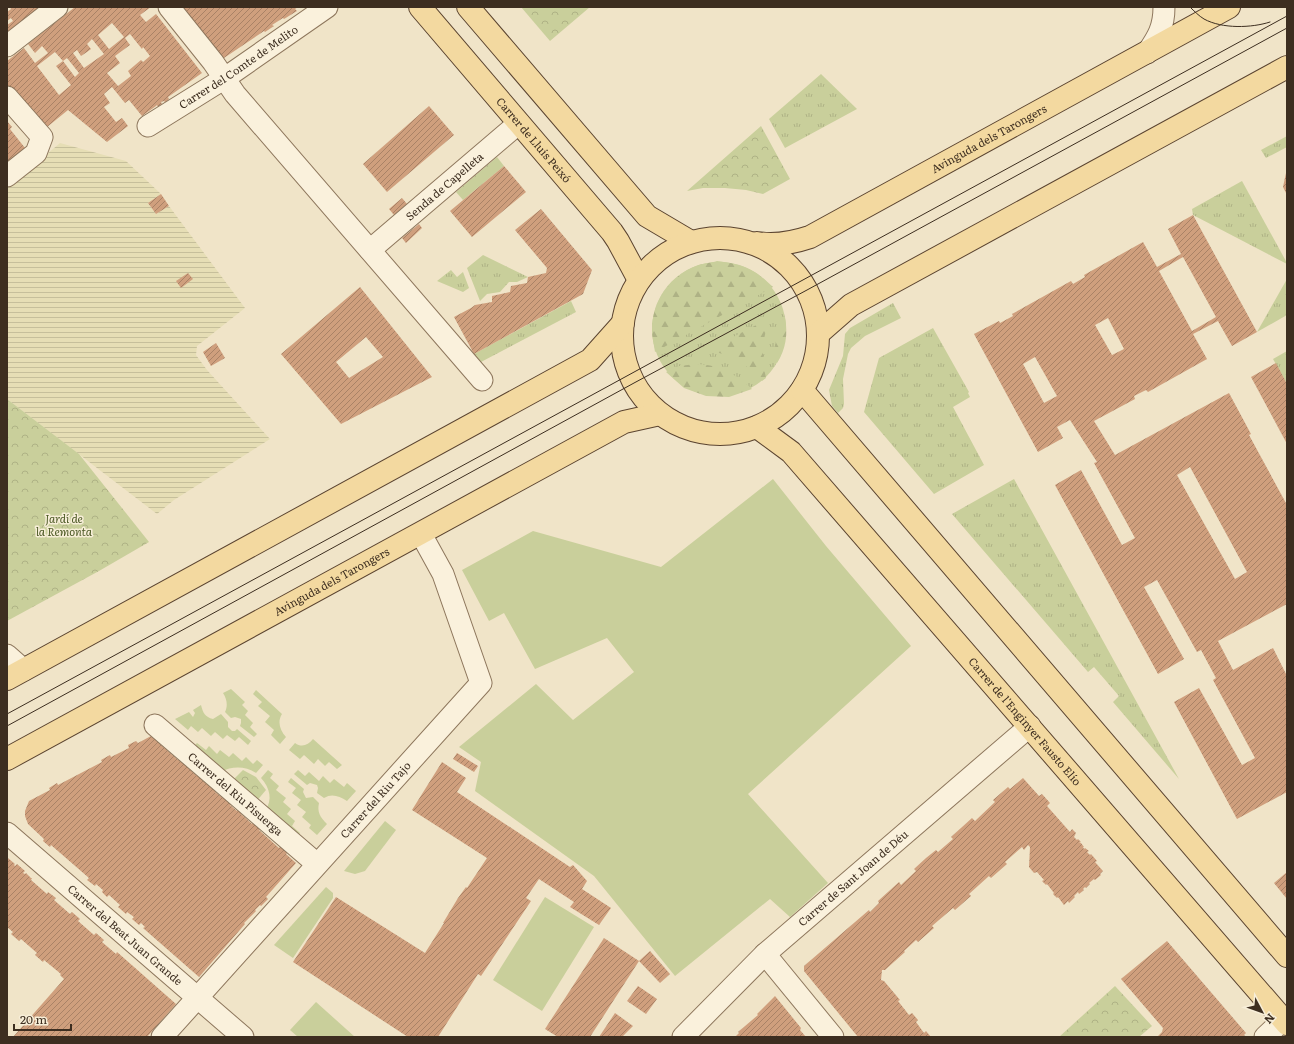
<svg xmlns="http://www.w3.org/2000/svg" width="1294" height="1044" viewBox="0 0 1294 1044" font-family="Literata,serif">
<style>
.farmland{fill:url(#farmland-rules)}
.grass{fill:url(#grass-tufts)}
.forest{fill:url(#forest-firs)}
.park{fill:url(#park-crowns)}
.garden{fill:#c9cf9b}
.building{fill:url(#building-hatch);fill-rule:evenodd}
.lines{fill:none;stroke-linecap:round;stroke-linejoin:round}
.minor-casing{stroke:#8d765c;stroke-width:23}
.major-casing{stroke:#5b4430;stroke-width:24}
.minor{stroke:#faf1dc;stroke-width:21}
.major{stroke:#f3d9a0;stroke-width:22}
.tram{stroke:#3d2e20;stroke-width:1}
.labels{text-anchor:middle;stroke-width:3;stroke-linejoin:round;paint-order:stroke}
.street-label{font-size:11px;fill:#3d2e20;stroke:#f7eed8}
.park-label{font-size:11px;font-style:italic;fill:#4d5a26;stroke:#f7eed8}
</style>
<defs>
<pattern id="farmland-rules" width="6" height="5" patternUnits="userSpaceOnUse"><rect width="6" height="5" fill="#e6deb5"/><path d="M0 2.5h6" fill="none" stroke="#c6bf9b"/></pattern>
<pattern id="grass-tufts" width="24" height="20" patternUnits="userSpaceOnUse"><rect width="24" height="20" fill="#c9cf9b"/><path d="M3 7l-1-3M5 7V3M7 7l1-3M15 17l-1-3M17 17v-4M19 17l1-3" fill="none" stroke="#aeb285"/></pattern>
<pattern id="forest-firs" width="22" height="20" patternUnits="userSpaceOnUse"><rect width="22" height="20" fill="#c9cf9b"/><path d="M5 1l3.5 6h-7zM16 11l3.5 6h-7z" fill="#aeb285"/></pattern>
<pattern id="park-crowns" width="20" height="18" patternUnits="userSpaceOnUse"><rect width="20" height="18" fill="#c9cf9b"/><path d="M2 6a3 3 0 1 1 6 0M12 15a3 3 0 1 1 6 0" fill="none" stroke="#aeb285"/></pattern>
<pattern id="building-hatch" width="6" height="6" patternUnits="userSpaceOnUse"><rect width="6" height="6" fill="#cf9f7d"/><path d="M-1 1l2-2M0 6l6-6M5 7l2-2" fill="none" stroke="#a98266"/></pattern>
</defs>
<rect width="100%" height="100%" fill="#f0e4c8"/>
<!-- farmland -->
<path class="farmland" d="M60 143 126 161 161 194 148 203 156 214 169 206 245 308 197 346 196 355 207 370 270 439 174 500 157 514 7 399V188Z"/>
<!-- grass -->
<g class="grass">
<path d="M821 74 857 109 785 148 769 119Z"/>
<path d="M1287 136V147L1266 158 1261 150Z"/>
<path d="M497 157 504 166 463 200 456 192Z"/>
<path d="M1242 181 1287 263V264L1193 215 1192 209Z"/>
<path d="M483 255 528 277 517 282H509L500 292 487 294 480 301 467 268Z"/>
<circle cx="719" cy="329" r="67"/>
<path d="M451 270 457 277 463 272 469 288 463 292 437 281Z"/>
<path d="M1287 279V315L1257 332Z"/>
<path d="M571 301 576 312 481 362 474 354Z"/>
<path d="M893 303 901 318 865 336 851 348 848 354 843 379 844 404 843 408 838 413 832 406 829 390 843 356 845 334 850 328Z"/>
<path d="M933 328 969 392 968 393 970 397 953 407 984 465 934 494 864 412 879 358Z"/>
<path d="M1287 351V384L1273 359Z"/>
<path d="M1014 479 1179 779 1113 702 1119 696 1094 667 1088 672 952 514Z"/>
</g>
<!-- forest -->
<g class="forest">
<path d="M717 261C745 265 753 268 773 287L655 352C654 345 652 337 652 330 652 302 670 276 696 266 703 263 711 263 717 261Z"/>
<path d="M785 317C788 334 786 349 777 363 773 345 776 333 785 317Z"/>
<path d="M770 318C762 340 761 355 766 378L762 381C746 363 731 355 708 350Z"/>
<path d="M696 364C720 365 734 373 752 389L729 397 706 396 684 388 666 372 679 366Z"/>
</g>
<!-- park -->
<g class="park">
<path d="M521 7H590L550 41Z"/>
<path d="M761 126 790 179 763 194 746 190 725 188H703L687 191Z"/>
<path d="M7 399 79 454 149 542 99 571 7 621Z"/>
<path d="M243 770 256 777 266 790 255 803 231 782Z"/>
<path d="M1115 986 1152 1026 1139 1037H1059Z"/>
</g>
<!-- garden -->
<g class="garden">
<path d="M773 479 826 546 911 646 748 794 828 883 790 917 770 899 675 976 594 876 475 791 481 762 459 747 536 684 573 720 634 672 607 638 535 669 504 613 489 621 462 570 533 531 661 567Z"/>
<path d="M231 689 245 702 242 705 248 711 245 715 253 723 250 727 257 734 254 737 240 726 241 723V719L235 717 231 718 225 712C228 706 227 699 223 693Z"/>
<path d="M256 690 282 714C277 722 280 730 286 737L280 744 271 735 274 730 265 722 270 716 258 706 262 702 253 694Z"/>
<path d="M201 705C203 713 205 717 213 719L221 714 228 722V727L232 731H235L237 729 251 741 248 745 239 737 235 741 227 735 223 739 215 732 211 736 202 728 198 732 191 726 188 730 175 719 189 712 193 717 195 713 193 710Z"/>
<path d="M313 739 342 765 337 769 329 762 325 766 318 759 314 764 304 755 300 759 289 750 295 743C302 748 308 745 313 739Z"/>
<path d="M197 743 206 750 209 746 217 754 220 750 229 757 233 753 242 761 246 757 253 764 257 760 263 765 256 773C245 766 232 766 221 772L192 748Z"/>
<path d="M268 770 273 774 270 778 279 786 276 790 286 798 283 802 291 809 287 814 295 821 292 826 300 833 296 838 265 811C273 800 270 788 261 778Z"/>
<path d="M298 770 305 776 309 772 319 781 323 776 330 783 334 779 344 787 347 783 356 791 347 801C339 796 332 793 324 798L317 793 318 788 317 785 310 783 307 785 294 774Z"/>
<path d="M291 778 304 789 303 792 306 798 313 797 319 803C317 812 320 817 327 824L317 835 309 828 311 825 302 817 306 812 297 805 301 800 292 793 296 788 288 782Z"/>
<path d="M385 821 396 830 365 871 355 874 344 871Z"/>
<path d="M326 887 333 893V898L293 958 274 945Z"/>
<path d="M545 897 594 927 542 1011 493 980Z"/>
<path d="M316 1002 355 1037H298L290 1030Z"/>
</g>
<!-- building -->
<g class="building">
<path d="M10 7H42L30 16 29 15 7 33V25L13 21 11 18 7 21V12L11 9Z"/>
<path d="M75 7H151L140 15 146 22 156 14 202 73 168 97 169 99 166 102H165L164 101 161 102 162 104 158 107 157 105 156 106 142 116 129 100 125 103 112 87 104 94 110 103 104 107 116 122 122 118 128 126 107 142 68 110 41 132 7 88V61L24 48 35 63 48 53 42 46 35 53 28 44ZM112 23 124 37 109 49 98 35ZM130 34 142 49 143 47 150 56 143 62 141 60 128 71 131 76 118 86 107 73 120 63 115 56 130 45 125 38ZM92 39 104 54 84 68 73 53 77 50 81 56 87 52 91 49 87 44ZM55 52 63 61 67 58 79 73 75 77 63 61 56 66 71 85 59 95 37 66Z"/>
<path d="M179 7H298L295 9 297 11 284 19 283 18 272 25 274 26 265 32 264 31 221 60Z"/>
<path d="M429 106 454 135 387 192 363 164Z"/>
<path d="M7 121 12 127 10 129 29 153 7 169Z"/>
<path d="M504 166 526 192 472 237 450 211Z"/>
<path d="M1286 173H1287V195L1283 187Z"/>
<path d="M161 194 169 206 156 214 148 203Z"/>
<path d="M402 198 407 204 394 215 389 209Z"/>
<path d="M541 209 592 270 583 294 474 354 454 317 471 308 475 305 492 302V296L510 292 511 286 527 283 528 277 546 273 547 268 515 230Z"/>
<path d="M1193 215 1257 332 1232 346 1218 321 1193 334 1207 359 1148 392 1146 390 1134 396 1135 399 1094 421 1115 455 1229 393 1251 434 1249 435 1287 505V604L1218 641 1233 670 1273 648 1287 676V792L1237 819 1174 702 1199 688 1242 765 1255 758 1213 680 1216 678 1201 650 1197 652 1157 580 1144 587 1184 659 1158 674 1055 485 1081 470 1122 545 1135 538 1094 463 1097 462 1070 420 1057 427 1063 438 1038 452 974 334 999 321 1000 323 1013 316 1012 314 1071 281 1073 284 1085 277 1084 275 1143 242 1157 267 1181 254 1168 229ZM1183 257 1216 317 1192 331 1159 271ZM1108 318 1124 349 1112 355 1095 325ZM1035 357 1057 396 1044 403 1023 364ZM1190 467 1247 572 1235 579 1177 475Z"/>
<path d="M419 224 422 228 406 243 402 238Z"/>
<path d="M188 273 193 279 181 288 176 281Z"/>
<path d="M360 287 432 377 341 424 281 354ZM366 337 383 357 349 378 336 362Z"/>
<path d="M216 343 225 358 211 366 203 352Z"/>
<path d="M1276 363 1287 384V444L1251 377Z"/>
<path d="M151 736 178 760 180 758 188 764 186 766 197 776 199 774 203 777 201 779 208 785 209 783 217 790 215 792 223 798 224 796 232 803 230 805 237 811 239 809 243 812 241 814 252 824 254 822 261 828 259 830 279 848 281 846 288 852 286 854 296 863 266 897 268 899 261 906 260 905 255 910 256 911 244 923 245 924 199 977 143 928 145 927 141 923 139 925 132 919 134 917 127 912 126 914 118 907 120 905 109 895 107 897 102 892 103 890 96 884 95 886 87 880 89 878 51 845 50 847 43 841 44 839 28 824 25 816V811L29 801 50 790 49 788 57 783 58 785 102 762 101 760 110 755 111 757 129 748 128 745 136 741 138 743Z"/>
<path d="M457 753 478 766 474 772 453 759Z"/>
<path d="M442 762 466 778 457 792 570 867 573 865 587 881 582 889 611 908 599 925 570 907 574 902 539 879 526 898 531 901 481 976 478 974 438 1037H408L293 962 336 897 425 953 444 923H443L458 898 466 887 467 888 487 858 412 810Z"/>
<path d="M1023 778 1039 796 1042 794 1050 803 1047 806 1070 832 1072 829 1076 833 1074 837 1077 840 1078 839 1081 842 1079 843H1081L1084 847H1083L1084 849 1085 848 1089 851 1087 852 1090 855 1091 854 1097 861 1095 862 1103 871 1100 874 1101 875 1095 880 1094 879 1089 883 1090 884 1086 888 1085 887 1083 889 1084 890 1079 894 1078 892 1074 896 1075 897 1069 903 1068 901 1064 905 1058 897 1057 898 1053 894 1054 893 1047 884 1046 885 1042 881 1044 880 1037 872 1034 873 1029 867 1030 847 1028 845 1024 850 1022 847 1005 862 1007 864 991 878 989 876 969 894 971 896 955 910 953 908 932 926 934 928 918 942 916 940 904 951 905 952 885 970H882L881 980 884 981 900 1000 898 1001 909 1015 912 1013 918 1020 916 1022 924 1033 926 1031 931 1037H858L804 971V966L869 910 870 912 879 903 878 901 899 882 901 885 916 871 914 869 926 858 936 850 938 852 953 839 951 837 972 818 975 821 995 802 993 800 1008 787 1010 789Z"/>
<path d="M8 858 15 864 14 865 15 866 17 864 25 871 23 873 25 874 26 873 31 878H32L31 880 47 894 48 892 56 898 54 900 70 914 72 912 80 919 78 921 94 935 96 933 104 940 102 942 116 954 117 952 176 1004 147 1037H13L64 979 60 975 61 974 44 960 43 962 35 955 37 953 21 939 19 941 11 934 13 932 7 927V859Z"/>
<path d="M1287 872V899L1274 883Z"/>
<path d="M604 938 639 961 590 1037H558L545 1029Z"/>
<path d="M1167 941 1246 1033 1244 1035 1245 1036 1244 1037H1157L1162 1032 1163 1028 1121 979Z"/>
<path d="M650 951 670 974 660 983 639 961Z"/>
<path d="M638 986 657 999 646 1014 627 1001Z"/>
<path d="M775 996 801 1028 800 1030 806 1037H735L739 1033 738 1032 758 1015 757 1014Z"/>
<path d="M615 1013 633 1026 622 1037H599Z"/>
</g>
<g class="lines">
<!-- minor casing -->
<g class="minor-casing">
<g id="minor">
<path d="M169 7 213 62 235 94 482 380"/>
<path d="M7 46 57 7"/>
<path d="M1147 53C1158 37 1164 27 1164 7"/>
<path d="M7 97 42 137 36 153 7 176"/>
<path id="s1" d="M148 126 225 78 327 7"/>
<path id="s2" d="M370 250 519 123"/>
<path d="M7 655 24 670"/>
<path id="s3" d="M155 725 317 864"/>
<path id="s4" d="M7 833 243 1037"/>
<path d="M765 954 833 1037"/>
<path id="s5" d="M162 1037 481 683 443 574 421 534"/>
<path id="s6" d="M683 1037 765 954 1030 726"/>
<path d="M1265 1037 1283 1020"/>
</g>
</g>
<!-- major casing -->
<g class="major-casing">
<g id="major">
<path id="s7" d="M420 7 612 232 618 241 639 280"/>
<path d="M468 7 647 216 691 242"/>
<circle cx="720" cy="336" r="98"/>
<path id="s8" d="M757 243C775 246 792 243 810 237L1229 7"/>
<path d="M819 333 851 305 1287 67"/>
<path d="M802 390 1287 956"/>
<path id="s9" d="M757 427 791 452 1287 1024"/>
<path d="M7 679 590 360 623 323"/>
<path id="s10" d="M7 759 624 422 660 414"/>
</g>
</g>
<!-- minor -->
<use href="#minor" class="minor"/>
<!-- major -->
<use href="#major" class="major"/>
<!-- tram -->
<g class="tram">
<path d="M1190 7C1194 11 1199 16 1204 19 1222 29 1252 28 1270 22"/>
<path d="M7 714 1287 16"/>
<path d="M7 726 634 383 807 290 1287 28"/>
</g>
</g>
<g class="labels">
<!-- street labels -->
<g class="street-label">
<text dy="4" stroke="none"><textPath href="#s1" startOffset="108">Carrer del Comte de Melito</textPath></text>
<text dy="4" stroke="none"><textPath href="#s8" startOffset="258">Avinguda dels Tarongers</textPath></text>
<text dy="4" stroke="none"><textPath href="#s7" startOffset="175">Carrer de Lluís Peixó</textPath></text>
<text dy="4" stroke="none"><textPath href="#s2" startOffset="98">Senda de Capelleta</textPath></text>
<text dy="4" stroke="none"><textPath href="#s10" startOffset="370">Avinguda dels Tarongers</textPath></text>
<text dy="4" stroke="none"><textPath href="#s9" startOffset="399">Carrer de l'Enginyer Fausto Elío</textPath></text>
<text dy="4" stroke="none"><textPath href="#s3" startOffset="106">Carrer del Riu Pisuerga</textPath></text>
<text dy="4" stroke="none"><textPath href="#s5" startOffset="319">Carrer del Riu Tajo</textPath></text>
<text dy="4" stroke="none"><textPath href="#s6" startOffset="233">Carrer de Sant Joan de Déu</textPath></text>
<text dy="4" stroke="none"><textPath href="#s4" startOffset="156">Carrer del Beat Juan Grande</textPath></text>
</g>
<!-- park labels -->
<g class="park-label">
<text x="64" y="523">Jardí de<tspan x="64" dy="13">la Remonta</tspan></text>
</g>
</g>
<!-- border -->
<rect width="1294" height="1044" fill="none" stroke="#3d2e20" stroke-width="16"/>
<!-- north arrow -->
<g transform="translate(1262 1012) rotate(131)" stroke="#f7eed8" stroke-width="3" paint-order="stroke">
<path d="M0-3L7 15L0 10L-7 15Z" fill="#3d2e20"/>
<text y="-6" font-size="11" font-weight="bold" text-anchor="middle" fill="#3d2e20">N</text>
</g>
<!-- scale -->
<path d="M14 1024v6h57v-6" fill="none" stroke="#3d2e20" stroke-width="2"/>
<text x="20" y="1024" font-size="12" fill="#3d2e20" stroke="#f7eed8" stroke-width="3" paint-order="stroke">20 m</text>
</svg>
